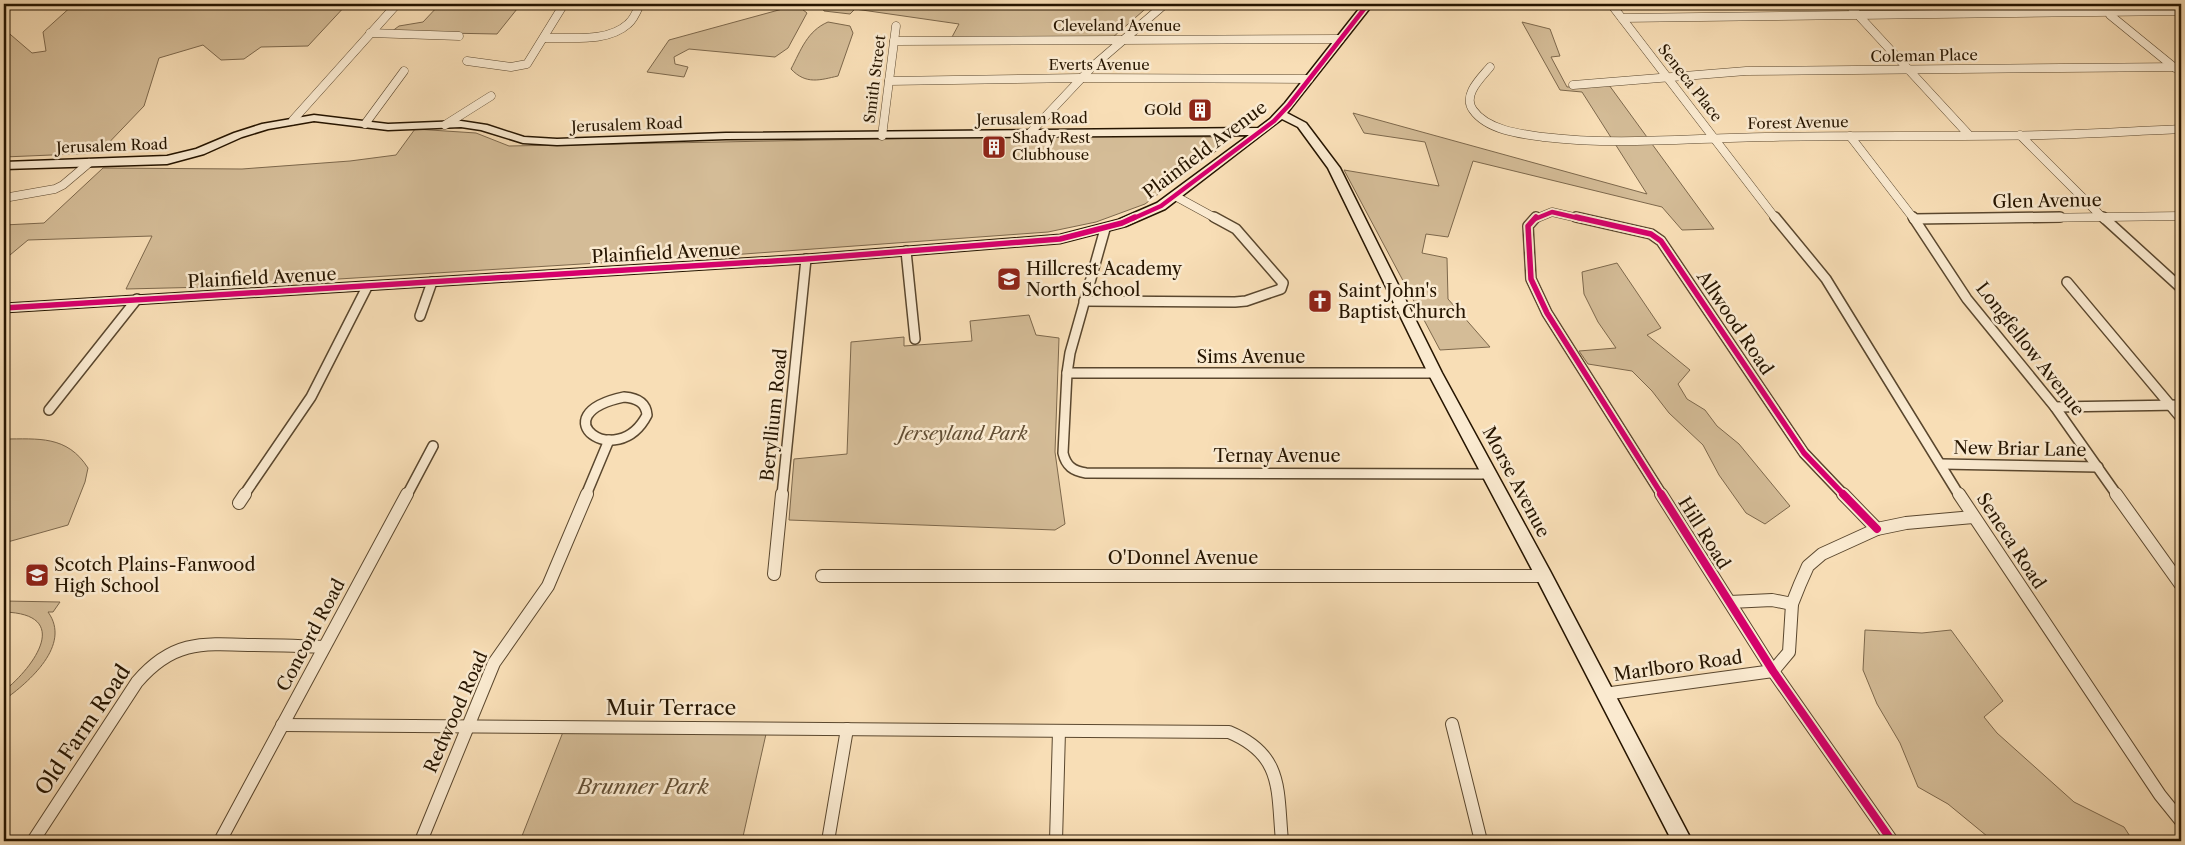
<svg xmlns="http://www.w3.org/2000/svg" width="2185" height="845" viewBox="0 0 2185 845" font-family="'Libre Caslon Text',serif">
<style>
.green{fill:#d4bc97;stroke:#7d684c}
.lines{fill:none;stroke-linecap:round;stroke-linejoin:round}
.street-far2-casing{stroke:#5a472e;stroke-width:9}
.street-far1-casing{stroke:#5a472e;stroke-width:12}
.street-casing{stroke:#5a472e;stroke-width:14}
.secondary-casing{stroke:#261500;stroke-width:3}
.street-far2{stroke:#faead0;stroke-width:8}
.street-far1{stroke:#faead0;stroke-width:9}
.street{stroke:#faead0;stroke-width:12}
.secondary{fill:#faead0;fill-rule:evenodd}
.cycleway-far2-casing{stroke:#faead0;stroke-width:7}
.cycleway-far1-casing{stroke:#faead0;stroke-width:9}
.cycleway-casing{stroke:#faead0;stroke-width:11}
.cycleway-far2{stroke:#d6006c;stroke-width:4.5}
.cycleway-far1{stroke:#d6006c;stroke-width:5.5}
.cycleway{stroke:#d6006c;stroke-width:8}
.labels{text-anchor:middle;stroke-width:5;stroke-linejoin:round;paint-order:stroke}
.far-street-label{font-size:15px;fill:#261500;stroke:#faead0}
.far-poi-label{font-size:15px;fill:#261500;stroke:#faead0;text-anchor:end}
.street-label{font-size:18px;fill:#261500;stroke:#faead0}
.poi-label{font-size:18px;fill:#261500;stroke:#faead0;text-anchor:start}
.park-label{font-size:18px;font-style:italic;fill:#634f35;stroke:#faead0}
.near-street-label{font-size:21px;fill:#261500;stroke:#faead0}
.near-park-label{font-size:21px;font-style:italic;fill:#634f35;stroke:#faead0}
</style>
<rect width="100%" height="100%" fill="#f8deb6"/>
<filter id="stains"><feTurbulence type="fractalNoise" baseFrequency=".004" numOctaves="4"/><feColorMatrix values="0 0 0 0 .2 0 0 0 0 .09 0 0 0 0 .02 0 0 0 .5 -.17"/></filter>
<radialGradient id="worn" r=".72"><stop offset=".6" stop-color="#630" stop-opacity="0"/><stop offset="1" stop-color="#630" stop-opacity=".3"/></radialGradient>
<!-- green -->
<g class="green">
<path d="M74 4H347L308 46 261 47 244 59 221 60 203 45 159 58 144 106 99 153 4 157V29L32 53 46 51 43 32Z"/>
<path d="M440 4H521L497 34 391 32 399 26 423 22Z"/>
<path d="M816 4H1151L1112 38 952 37 959 24 855 9 850 14 824 11 821 5Z"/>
<path d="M797 5 807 13 788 48 775 57 689 49 674 57 675 64 688 67 684 77 647 72 669 40Z"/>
<path d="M828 22 850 26 853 33 838 76C820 80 806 85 791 69 801 50 807 31 828 22Z"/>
<path d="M1522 22 1550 29 1560 56 1551 57 1567 87 1609 85 1714 229 1682 230 1662 207 1473 161 1448 237 1426 234 1422 253 1447 258 1448 299 1490 347 1440 350 1344 170 1439 186 1425 142 1364 133 1353 113 1647 194 1582 92 1560 90Z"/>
<path d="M415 129 476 133 509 146 1035 136 1224 137 1227 143 1145 204 1096 222 1048 232 744 254 209 287 126 289 152 236 28 240 4 260V225L44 223 103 168 242 169 350 161 396 155Z"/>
<path d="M1617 263 1661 328 1647 335 1690 370 1678 384 1687 399 1705 410 1717 426 1739 444 1790 506 1765 524 1746 513 1719 475 1703 445 1669 413 1652 391 1632 371 1588 364 1579 351 1616 348 1598 322 1584 294 1582 272Z"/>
<path d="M1029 315 1036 335 1059 338 1055 452 1065 524 1055 530 789 520 794 459 847 454 851 342 904 337V346L972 341 970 321Z"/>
<path d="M4 439C38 439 67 435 88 468L85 482 68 525 4 543Z"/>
<path d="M4 601 60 602 53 612H48C72 645 29 682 4 700V691C35 666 72 614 4 612Z"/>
<path d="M1865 630 1922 633 1951 630 2003 701 1984 717 1997 733 2074 802 2124 827 2133 841H1993L1948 804 1918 787 1900 743 1877 704 1863 670Z"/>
<path d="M563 732 766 734 742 841H520Z"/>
</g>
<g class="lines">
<!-- street-far2 casing -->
<g class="street-far2-casing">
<g id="street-far2">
<path d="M1611 4 1776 219"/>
<path d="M1848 4 1969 135"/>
<path d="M1955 4 1964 13"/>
<path d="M2106 6 2110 15 2175 68"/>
<path d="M1622 18 2181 11"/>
<path d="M370 33 459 36"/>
<path d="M544 38C570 37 607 43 628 24 634 19 637 11 640 4"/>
<path d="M894 41 1340 39"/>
<path d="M467 61 511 67 527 64 564 4"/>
<path d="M1490 67C1481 78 1462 95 1473 110 1487 130 1520 134 1543 137 1617 146 1691 138 1766 137 1858 135 1950 137 2043 135 2089 134 2135 131 2181 129"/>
<path d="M889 81 1080 78 1309 79"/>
<path d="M1573 85 1746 71 2181 67"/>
<path d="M293 120 397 4"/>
<path d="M365 124 404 71"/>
<path d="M445 125 491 96"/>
<path d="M1029 134 1092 67 1165 4"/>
<path d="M2020 135 2104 219"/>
<path d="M882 136 896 26"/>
<path d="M1850 136 1914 219"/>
<path d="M1175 196 1217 219"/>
<path d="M4 198 55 189 63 185 89 163"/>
<path d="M1535 219 1552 212 1582 219"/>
<path d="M1949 219 2181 216"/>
</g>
</g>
<!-- street-far1 casing -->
<g class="street-far1-casing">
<g id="street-far1">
<path d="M1536 217 1528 226 1531 279 1547 313 1662 495"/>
<path d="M1576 217 1651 234 1661 241 1804 453 1844 495"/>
<path d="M1775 217 1826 279 1959 495"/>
<path d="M1913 217 1967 299 2055 407 2117 495"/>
<path d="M2103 217 2181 288"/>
<path d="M1914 219 2060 217"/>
<path d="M1105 229 1070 353 1067 373 1063 453C1066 466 1073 471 1086 473L1489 474"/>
<path d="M906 251 915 339"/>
<path d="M2067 282 2181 418"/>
<path d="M1084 301 1235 302 1246 301 1281 289 1283 283 1236 229 1214 217"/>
<path d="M420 316 432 282"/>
<path d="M1067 373H1435"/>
<path d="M624 397C636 398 646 402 647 415 617 473 539 415 624 397Z"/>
<path d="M2055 407 2181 405"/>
<path d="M49 410 137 299"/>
<path d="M1941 464 2098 467"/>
<path d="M244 495 311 397 367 287"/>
<path d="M407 495 433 446"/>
<path d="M586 495 609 440"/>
<path d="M782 495 806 259"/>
</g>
</g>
<!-- street casing -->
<g class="street-casing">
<g id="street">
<path d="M1661 494 1773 671 1892 841"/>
<path d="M1843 494 1877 529"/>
<path d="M1959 494 2160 795 2181 821"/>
<path d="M2116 494 2181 585"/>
<path d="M239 503 245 494"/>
<path d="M774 574 782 494"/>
<path d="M822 576H1544"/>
<path d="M1730 602 1772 600 1792 604"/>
<path d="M1604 694 1773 671 1789 652 1792 604 1800 584 1808 566 1822 554 1877 529 1906 523 1973 517"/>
<path d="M1452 724 1481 841"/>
<path d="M282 725 1229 732C1284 755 1277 790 1282 841"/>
<path d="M33 841 137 682C172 641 201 643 251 645 275 645 300 646 324 647"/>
<path d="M220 841 407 494"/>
<path d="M421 841 494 663 548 586 587 494"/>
<path d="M828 841 847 729"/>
<path d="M1056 841 1059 731"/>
</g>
</g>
<!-- secondary casing -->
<g class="secondary-casing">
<path id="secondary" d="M1363 4H1373L1287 113 1306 123 1340 168 1442 373 1550 571 1692 841H1672L1538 581 1428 373 1328 168 1298 127 1282 119 1165 209 1126 226 1060 243 806 263 4 312V304L806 255 1060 235 1118 220 1157 203 1249 135 726 139 557 145 523 143 481 130 461 127 388 130 314 121 268 129 242 137 204 154 167 164 4 169V162L167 156 196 149 234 133 262 124 314 115 388 124 461 121 487 125 524 137 557 139 726 133 1258 128 1270 119 1285 103Z"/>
</g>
<!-- street-far2 -->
<use href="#street-far2" class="street-far2"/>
<!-- street-far1 -->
<use href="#street-far1" class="street-far1"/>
<!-- street -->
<use href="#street" class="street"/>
<!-- secondary -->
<use href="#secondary" class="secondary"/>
<!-- cycleway-far2 casing -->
<g class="cycleway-far2-casing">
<g id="cycleway-far2">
<path d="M1132 219 1161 206 1274 121 1289 105 1368 4"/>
<path d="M1535 219 1552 212 1582 219"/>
</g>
</g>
<!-- cycleway-far1 casing -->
<g class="cycleway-far1-casing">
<g id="cycleway-far1">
<path d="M1536 217 1528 226 1531 279 1547 313 1662 495"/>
<path d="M1576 217 1651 234 1661 241 1804 453 1844 495"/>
<path d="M4 308 806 259 1060 239 1122 223 1135 217"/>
</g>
</g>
<!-- cycleway casing -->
<g class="cycleway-casing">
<g id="cycleway">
<path d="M1661 494 1773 671 1892 841"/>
<path d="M1843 494 1877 529"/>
</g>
</g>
<!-- cycleway-far2 -->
<use href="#cycleway-far2" class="cycleway-far2"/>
<!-- cycleway-far1 -->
<use href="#cycleway-far1" class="cycleway-far1"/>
<!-- cycleway -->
<use href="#cycleway" class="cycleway"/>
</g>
<!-- icons -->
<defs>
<g id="building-square" transform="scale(1.25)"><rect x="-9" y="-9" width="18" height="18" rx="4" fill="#8f2418" stroke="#faead0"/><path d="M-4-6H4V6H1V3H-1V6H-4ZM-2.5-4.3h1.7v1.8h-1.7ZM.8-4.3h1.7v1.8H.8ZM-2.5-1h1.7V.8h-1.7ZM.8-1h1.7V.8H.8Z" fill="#fff"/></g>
<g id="school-square" transform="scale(1.25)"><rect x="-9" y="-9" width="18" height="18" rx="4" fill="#8f2418" stroke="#faead0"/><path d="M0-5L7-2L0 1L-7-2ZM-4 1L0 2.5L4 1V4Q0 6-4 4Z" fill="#fff"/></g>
<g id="church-square" transform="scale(1.25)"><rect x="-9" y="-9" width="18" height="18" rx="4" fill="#8f2418" stroke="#faead0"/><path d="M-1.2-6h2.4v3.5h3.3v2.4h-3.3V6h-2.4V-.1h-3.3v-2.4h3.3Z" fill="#fff"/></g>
</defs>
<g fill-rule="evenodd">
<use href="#building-square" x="1200" y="110"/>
<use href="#building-square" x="994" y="147"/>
<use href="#school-square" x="1009" y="279"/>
<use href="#church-square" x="1320" y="301"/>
<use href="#school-square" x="37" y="575"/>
</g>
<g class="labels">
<!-- far-street labels -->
<g class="far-street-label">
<text x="1117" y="31">Cleveland Avenue</text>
<text transform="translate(1924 56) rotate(-1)" y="5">Coleman Place</text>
<text x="1099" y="70">Everts Avenue</text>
<text transform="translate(875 79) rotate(-83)" y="5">Smith Street</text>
<text transform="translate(1690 83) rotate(52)" y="5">Seneca Place</text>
<text transform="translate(1032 119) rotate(-1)" y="5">Jerusalem Road</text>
<text transform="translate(1798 123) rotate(-1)" y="5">Forest Avenue</text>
<text transform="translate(627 125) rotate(-2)" y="5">Jerusalem Road</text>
<text transform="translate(112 146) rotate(-2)" y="5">Jerusalem Road</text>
</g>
<!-- far-poi labels -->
<g class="far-poi-label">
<text x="1182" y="115">GOld</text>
<text x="1012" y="143" text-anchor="start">Shady Rest<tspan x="1012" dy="17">Clubhouse</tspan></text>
</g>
<!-- street labels -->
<g class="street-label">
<text transform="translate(1205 150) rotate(-37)" y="6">Plainfield Avenue</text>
<text transform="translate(2047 201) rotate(-1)" y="6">Glen Avenue</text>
<text transform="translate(666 253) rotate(-3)" y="6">Plainfield Avenue</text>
<text transform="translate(262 278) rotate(-3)" y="6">Plainfield Avenue</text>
<text transform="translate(1735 323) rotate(56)" y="6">Allwood Road</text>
<text transform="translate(2030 349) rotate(52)" y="6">Longfellow Avenue</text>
<text x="1251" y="363">Sims Avenue</text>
<text transform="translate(774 415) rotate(-84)" y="6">Beryllium Road</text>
<text transform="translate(2020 449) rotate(1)" y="6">New Briar Lane</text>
<text x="1277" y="462">Ternay Avenue</text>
<text transform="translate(1516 482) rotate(62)" y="6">Morse Avenue</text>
<text transform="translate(1704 533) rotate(58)" y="6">Hill Road</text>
<text transform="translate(2011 541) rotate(57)" y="6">Seneca Road</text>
<text x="1183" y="564">O'Donnel Avenue</text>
<text transform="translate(311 635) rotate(-62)" y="6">Concord Road</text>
<text transform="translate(1678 666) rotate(-8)" y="6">Marlboro Road</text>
<text transform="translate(456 712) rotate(-66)" y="6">Redwood Road</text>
</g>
<!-- poi labels -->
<g class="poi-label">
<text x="1026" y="275">Hillcrest Academy<tspan x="1026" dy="21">North School</tspan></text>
<text x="1338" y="297">Saint John's<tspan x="1338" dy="21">Baptist Church</tspan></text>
<text x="54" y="571">Scotch Plains-Fanwood<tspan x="54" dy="21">High School</tspan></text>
</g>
<!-- park labels -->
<g class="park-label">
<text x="963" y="440">Jerseyland Park</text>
</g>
<!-- near-street labels -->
<g class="near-street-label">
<text x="671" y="715">Muir Terrace</text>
<text transform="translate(83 730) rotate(-56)" y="7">Old Farm Road</text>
</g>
<!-- near-park labels -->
<g class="near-park-label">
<text x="643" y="794">Brunner Park</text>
</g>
</g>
<!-- margin -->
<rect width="2185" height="845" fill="none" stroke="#f8deb6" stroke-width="20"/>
<rect x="5" y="5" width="2175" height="835" fill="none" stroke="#261500" stroke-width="2.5"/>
<rect x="10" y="10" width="2165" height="825" fill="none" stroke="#261500"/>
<rect width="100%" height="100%" filter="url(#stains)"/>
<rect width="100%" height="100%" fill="url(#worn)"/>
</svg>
